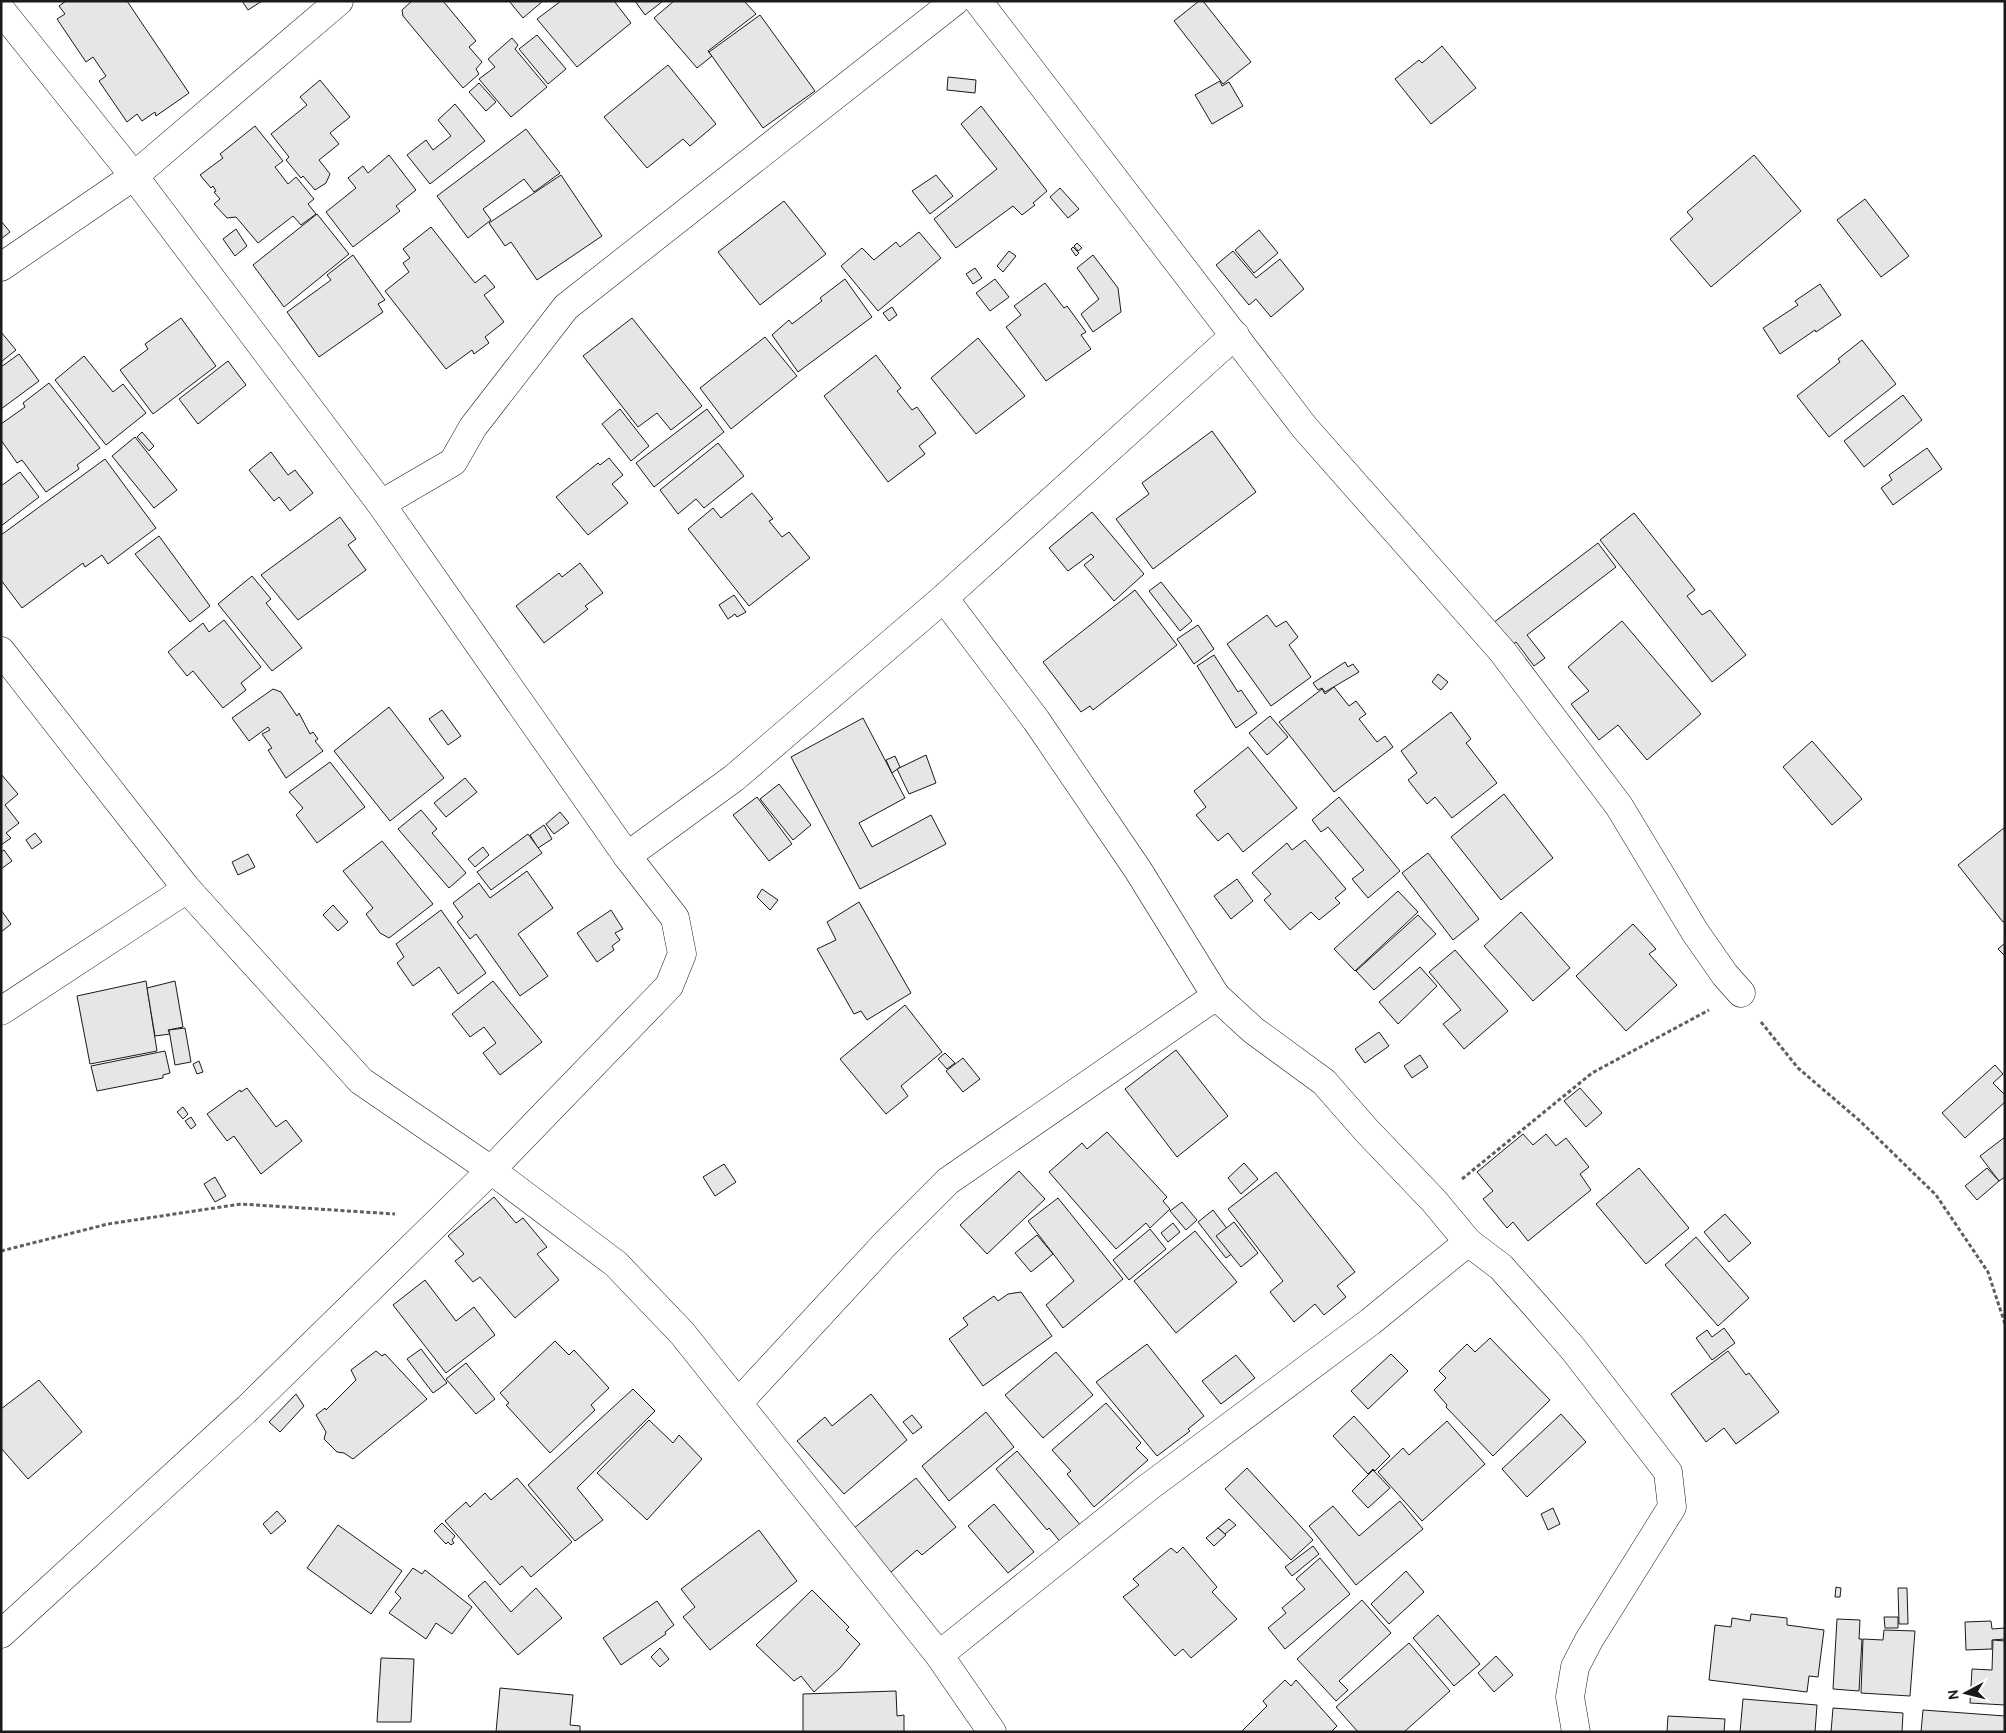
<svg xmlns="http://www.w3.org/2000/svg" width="2006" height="1733" viewBox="0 0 2006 1733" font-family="Cabin,sans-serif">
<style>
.building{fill:#e6e6e6;stroke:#1a1a1a}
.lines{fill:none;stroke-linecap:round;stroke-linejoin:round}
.street-casing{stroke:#1a1a1a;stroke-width:29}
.path{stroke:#5f5f5f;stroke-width:3;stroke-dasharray:4 2.5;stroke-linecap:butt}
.street{stroke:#fff;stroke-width:28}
</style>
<rect width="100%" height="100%" fill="#fff"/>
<!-- building -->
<g class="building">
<path d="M66 1H127L189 93 156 116 155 112 142 121 137 114 127 122 99 81 106 76 93 57 86 62 57 19 65 14 59 6Z"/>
<path d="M242 1H262L248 10Z"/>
<path d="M412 1H443L476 41 469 47 482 62 476 69 479 74 463 88 403 16 402 10Z"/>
<path d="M509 1H543L523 18Z"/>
<path d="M561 1H614L631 23 577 67 537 19Z"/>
<path d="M635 1H663L645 15Z"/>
<path d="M674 1H744L756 14 708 51 712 56 697 68 654 18Z"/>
<path d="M1199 1H1203L1251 62 1223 84 1174 21Z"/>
<path d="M760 15 815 91 763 128 709 52Z"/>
<path d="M537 35 566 69 548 84 519 49Z"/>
<path d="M512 38 518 45 515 49 547 87 511 117 479 79 495 67 488 59Z"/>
<path d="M1442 46 1476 88 1431 124 1395 79 1419 60 1422 63Z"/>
<path d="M668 65 716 124 690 146 683 139 647 168 604 117Z"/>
<path d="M948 77 976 80 975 93 947 90Z"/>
<path d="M320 80 350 117 330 133 339 144 319 160 330 174 326 183 315 190 303 176 301 178 286 160 289 157 271 134 307 105 300 97Z"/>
<path d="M1220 81 1222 86 1229 82 1243 106 1212 124 1195 95Z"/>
<path d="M479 83 496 102 486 111 469 92Z"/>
<path d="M455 104 485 141 430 184 407 155 426 140 433 150 451 136 438 120Z"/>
<path d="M981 106 1047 191 1033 203 1035 205 1022 215 1013 206 956 248 934 219 997 169 961 124Z"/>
<path d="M255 126 283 161 275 167 288 184 296 177 314 199 308 204 316 214 301 225 293 216 258 243 236 217 227 218 214 204 220 199 214 192 216 191 213 186 211 188 200 175 223 158 220 154Z"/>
<path d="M526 129 560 173 534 192 524 179 483 209 491 220 468 238 437 196Z"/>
<path d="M389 155 416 190 396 206 400 211 353 247 326 212 356 188 348 178 363 166 368 173Z"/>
<path d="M1754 155 1801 211 1711 287 1670 239 1693 219 1687 212Z"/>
<path d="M561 175 602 236 537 280 511 242 505 246 489 223Z"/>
<path d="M936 175 953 196 930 214 912 191Z"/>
<path d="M1060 188 1079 209 1068 218 1050 197Z"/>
<path d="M1865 199 1909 256 1881 277 1837 220Z"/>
<path d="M784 201 826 254 760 305 718 252Z"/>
<path d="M317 214 349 254 284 307 253 265Z"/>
<path d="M1 221 10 232 1 239Z"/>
<path d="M431 227 475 283 485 275 495 287 484 295 504 322 485 337 489 343 474 354 472 350 446 369 385 291 409 272 403 263 410 258 403 249Z"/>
<path d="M236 229 247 246 235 256 223 239Z"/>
<path d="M1259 230 1278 253 1254 273 1235 250Z"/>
<path d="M919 232 941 258 878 311 841 266 862 248 874 260 896 242 900 247Z"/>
<path d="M1077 243 1082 248 1078 251 1074 246Z"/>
<path d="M1073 247 1079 253 1076 256 1071 249Z"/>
<path d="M1009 251 1016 256 1003 272 997 266Z"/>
<path d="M1233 251 1256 278 1280 259 1304 289 1271 317 1256 299 1249 305 1216 265Z"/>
<path d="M353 255 385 300 378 304 383 312 319 357 287 312 331 280 327 275Z"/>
<path d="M1093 255 1118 288 1121 312 1093 332 1081 314 1099 299 1077 268Z"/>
<path d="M975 268 982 278 973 284 966 274Z"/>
<path d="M845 279 872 317 798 372 772 335 789 320 792 324 822 301 820 298Z"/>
<path d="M995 279 1009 297 990 311 976 293Z"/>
<path d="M1045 283 1064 308 1067 306 1086 332 1081 335 1091 349 1046 381 1006 327 1021 315 1014 306Z"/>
<path d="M1820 284 1841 315 1816 332 1815 330 1780 354 1763 328 1798 305 1795 301Z"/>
<path d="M892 307 897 315 889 321 883 313Z"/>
<path d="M181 318 216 366 153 414 120 370 148 349 145 344Z"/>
<path d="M632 318 702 406 671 430 657 413 638 427 583 356Z"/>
<path d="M1 332 16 350 1 362Z"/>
<path d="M765 337 797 376 731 429 700 388Z"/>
<path d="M978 338 1025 396 976 434 931 378Z"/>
<path d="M1862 340 1896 384 1829 437 1797 396 1840 362 1838 359Z"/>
<path d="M19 354 39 381 1 409V367Z"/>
<path d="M876 355 901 388 897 391 912 410 917 407 936 433 919 446 925 454 888 482 824 396Z"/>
<path d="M84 356 113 392 123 384 146 413 106 445 55 380Z"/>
<path d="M228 361 246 385 198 424 179 399Z"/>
<path d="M49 383 100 448 77 465 79 469 46 492 22 460 17 463 1 440V424L25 407 23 403Z"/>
<path d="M1903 395 1922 420 1864 467 1844 441Z"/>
<path d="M620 409 649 446 631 461 602 424Z"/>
<path d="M707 409 724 432 654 487 636 463Z"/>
<path d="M1212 431 1256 492 1153 569 1116 519 1149 494 1142 483Z"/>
<path d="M142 432 154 446 149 451 137 437Z"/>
<path d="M135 437 177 490 154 508 112 456Z"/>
<path d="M718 443 744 476 704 508 696 499 678 514 660 490Z"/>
<path d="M1927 448 1942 469 1893 505 1881 488 1892 480 1889 475Z"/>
<path d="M271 452 288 475 295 470 313 493 290 511 279 497 274 501 249 470Z"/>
<path d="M609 458 623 475 612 484 628 503 588 535 556 497 598 463 600 465Z"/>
<path d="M105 459 156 528 108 564 102 555 85 567 83 563 22 608 1 580V535Z"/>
<path d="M20 472 39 497 1 526V486Z"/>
<path d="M752 493 773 519 769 521 782 537 789 532 810 558 749 606 688 529 713 508 721 518Z"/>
<path d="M1092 512 1144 574 1114 601 1084 565 1094 557 1091 554 1068 571 1049 548Z"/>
<path d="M1634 513 1695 590 1687 596 1702 615 1710 610 1746 655 1712 682 1600 540Z"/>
<path d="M340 517 356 539 348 545 366 570 298 620 261 575Z"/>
<path d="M159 536 210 606 190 622 135 554Z"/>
<path d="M1598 543 1616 567 1527 635 1545 658 1534 666 1516 642 1511 646 1493 623Z"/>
<path d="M580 563 603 593 585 606 588 609 544 643 516 606 559 573 562 577Z"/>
<path d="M252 576 271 599 266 603 302 648 272 671 218 604Z"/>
<path d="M1161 582 1192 621 1180 631 1149 591Z"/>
<path d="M1135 590 1177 645 1093 710 1090 706 1081 712 1043 662Z"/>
<path d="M734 595 746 612 737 617 735 614 728 619 719 605Z"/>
<path d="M1267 615 1276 627 1286 621 1298 637 1289 645 1311 677 1271 706 1227 644Z"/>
<path d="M224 620 261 667 241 683 246 690 223 708 193 671 187 676 168 652 203 623 209 632Z"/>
<path d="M1622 621 1701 714 1647 760 1618 725 1599 740 1571 704 1589 691 1568 667Z"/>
<path d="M1198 625 1214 649 1194 664 1177 639Z"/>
<path d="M1214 655 1238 692 1241 690 1257 713 1236 728 1197 666Z"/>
<path d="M1345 662 1348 667 1353 664 1359 672 1325 692 1322 688 1318 690 1313 683Z"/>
<path d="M1438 674 1448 682 1441 690 1432 682Z"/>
<path d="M1334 687 1349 706 1356 701 1366 714 1359 719 1377 742 1385 736 1393 747 1334 792 1279 722 1322 689 1325 694Z"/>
<path d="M273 689 281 692 297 716 299 713 310 734 313 732 318 739 315 741 323 751 286 778 268 750 272 748 262 734 270 730 268 727 249 741 232 718Z"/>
<path d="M389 707 444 778 390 821 334 751Z"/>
<path d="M442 710 461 736 448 745 429 719Z"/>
<path d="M1451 712 1471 739 1466 743 1497 783 1452 818 1435 797 1427 804 1408 780 1417 773 1401 751Z"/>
<path d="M1270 716 1288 737 1267 755 1249 733Z"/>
<path d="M863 718 905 798 859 823 872 847 931 815 946 844 860 889 791 757Z"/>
<path d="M1812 741 1862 799 1832 825 1783 767Z"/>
<path d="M1248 747 1297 808 1243 852 1228 833 1218 841 1196 815 1206 807 1194 791Z"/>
<path d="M926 755 936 783 909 794 897 769Z"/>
<path d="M895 756 900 767 892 773 886 760Z"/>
<path d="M330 762 365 807 317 843 296 815 303 808 289 792Z"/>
<path d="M1 774 18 794 5 805 19 823 6 833 11 838 1 845Z"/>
<path d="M465 778 477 792 446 817 434 803Z"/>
<path d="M779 784 811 825 793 840 760 799Z"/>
<path d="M1504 794 1553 858 1501 900 1451 837Z"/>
<path d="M757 797 792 844 769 861 733 815Z"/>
<path d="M1339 797 1400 871 1368 898 1352 879 1364 870 1328 827 1321 832 1312 820Z"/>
<path d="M421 810 437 829 432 833 466 873 449 888 398 829Z"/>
<path d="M560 812 569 823 554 834 546 824Z"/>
<path d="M544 825 552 839 538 848 530 835Z"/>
<path d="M2005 827V921L2003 922 1958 865Z"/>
<path d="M35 833 42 842 32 849 26 840Z"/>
<path d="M528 834 542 853 491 890 477 872Z"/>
<path d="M1305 840 1346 889 1335 898 1340 903 1319 920 1311 912 1290 930 1264 900 1271 894 1252 873 1287 843 1292 850Z"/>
<path d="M382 841 433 904 389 938 380 933 366 914 373 908 343 871Z"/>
<path d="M483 847 489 855 475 867 468 859Z"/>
<path d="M4 850 12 861 1 869V852Z"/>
<path d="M1428 853 1479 919 1453 940 1402 873Z"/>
<path d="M248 854 255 867 238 875 232 862Z"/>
<path d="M527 871 553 908 518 934 548 976 520 996 476 934 470 939 457 922 463 917 453 903 479 883 490 898Z"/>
<path d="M1237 879 1253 901 1231 919 1214 896Z"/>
<path d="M762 889 778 900 770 910 757 897Z"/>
<path d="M1398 891 1418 912 1355 971 1334 949Z"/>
<path d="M859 902 911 993 867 1020 861 1011 854 1014 817 949 836 940 827 922Z"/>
<path d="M333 905 348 922 338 931 323 915Z"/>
<path d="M1 910 11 924 1 932Z"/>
<path d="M441 910 486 973 458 994 439 967 413 986 397 963 404 957 396 944Z"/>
<path d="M611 910 623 929 615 933 620 940 612 946 614 950 597 962 577 933Z"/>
<path d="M1521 912 1570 968 1533 1001 1484 946Z"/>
<path d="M1418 915 1436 934 1374 990 1356 971Z"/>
<path d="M1633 924 1656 949 1649 954 1677 985 1626 1031 1576 976Z"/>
<path d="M2005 943V956L1998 949Z"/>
<path d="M1455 950 1508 1011 1464 1049 1443 1024 1461 1010 1429 972Z"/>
<path d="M1420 967 1437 986 1398 1024 1379 1002Z"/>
<path d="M146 981 157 1051 90 1064 77 996Z"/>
<path d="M175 981 183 1027 168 1030 170 1034 155 1036 147 988Z"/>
<path d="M493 981 542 1042 500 1075 483 1053 496 1043 484 1027 470 1037 452 1014Z"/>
<path d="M905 1005 942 1052 901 1086 908 1096 886 1114 840 1059Z"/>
<path d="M185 1028 191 1062 175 1065 169 1030Z"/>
<path d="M1379 1032 1389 1046 1365 1063 1355 1049Z"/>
<path d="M1176 1050 1228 1116 1177 1157 1125 1089Z"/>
<path d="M165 1051 170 1073 163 1075V1078L97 1091 91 1066Z"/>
<path d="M945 1053 955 1063 947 1069 938 1059Z"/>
<path d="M1420 1055 1428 1067 1412 1078 1404 1066Z"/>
<path d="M963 1058 980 1079 963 1092 946 1071Z"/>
<path d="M199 1061 203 1072 197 1074 193 1064Z"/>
<path d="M1995 1065 2003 1074 1993 1083 2005 1095V1102L1965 1138 1942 1113Z"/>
<path d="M247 1088 276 1127 286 1120 302 1141 261 1174 234 1136 227 1141 207 1114 240 1090 241 1092Z"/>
<path d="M1580 1088 1602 1113 1586 1127 1564 1101Z"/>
<path d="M183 1107 188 1114 183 1119 177 1112Z"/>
<path d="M191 1117 196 1125 191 1129 185 1121Z"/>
<path d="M1107 1132 1167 1197 1163 1201 1170 1209 1150 1228 1146 1223 1116 1249 1049 1172 1082 1143 1087 1149Z"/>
<path d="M1523 1134 1533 1145 1546 1134 1556 1146 1566 1138 1589 1167 1580 1174 1591 1190 1528 1241 1513 1222 1507 1228 1483 1199 1493 1191 1477 1172Z"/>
<path d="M2005 1137V1177L1999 1181 1980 1156Z"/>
<path d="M1244 1163 1258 1179 1241 1194 1228 1178Z"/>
<path d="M724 1164 736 1182 715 1196 703 1177Z"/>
<path d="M1639 1168 1689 1228 1646 1264 1596 1204Z"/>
<path d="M1987 1168 1999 1181 1977 1200 1965 1186Z"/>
<path d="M1019 1171 1045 1199 987 1254 960 1225Z"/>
<path d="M1276 1172 1355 1272 1337 1286 1346 1297 1324 1315 1315 1304 1294 1322 1270 1292 1283 1281 1228 1209Z"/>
<path d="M215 1177 226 1196 215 1202 204 1184Z"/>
<path d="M494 1197 516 1223 523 1218 547 1247 537 1254 559 1280 515 1318 480 1277 473 1282 455 1261 464 1254 448 1236Z"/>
<path d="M1058 1198 1123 1279 1063 1328 1046 1305 1074 1281 1028 1221Z"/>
<path d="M1182 1202 1197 1220 1186 1230 1170 1211Z"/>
<path d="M1213 1210 1241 1247 1226 1258 1198 1222Z"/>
<path d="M1725 1214 1751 1243 1729 1262 1704 1232Z"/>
<path d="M1234 1222 1258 1253 1241 1267 1216 1236Z"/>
<path d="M1173 1223 1180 1232 1168 1242 1161 1233Z"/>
<path d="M1150 1229 1166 1249 1129 1280 1113 1260Z"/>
<path d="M1195 1231 1237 1282 1176 1333 1134 1281Z"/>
<path d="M1037 1235 1053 1254 1031 1272 1015 1253Z"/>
<path d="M1696 1237 1749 1298 1718 1326 1665 1265Z"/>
<path d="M425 1280 456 1321 474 1307 495 1335 446 1373 393 1305Z"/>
<path d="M1021 1292 1052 1336 983 1386 949 1339 968 1325 963 1318 994 1296 998 1301 1008 1294Z"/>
<path d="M1724 1328 1735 1343 1712 1360 1696 1338 1707 1330 1712 1337Z"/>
<path d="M1490 1338 1550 1400 1493 1456 1446 1407 1447 1405 1434 1390 1446 1378 1439 1371 1467 1344 1475 1352Z"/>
<path d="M555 1341 569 1355 574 1350 609 1388 591 1405 595 1410 550 1453 506 1405 509 1403 500 1393Z"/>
<path d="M1147 1344 1204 1416 1188 1429 1190 1431 1157 1456 1096 1382Z"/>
<path d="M421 1349 447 1383 433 1393 407 1359Z"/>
<path d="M376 1351 382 1356 385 1354 427 1399 353 1459 344 1453 337 1452 324 1439 326 1432 316 1415 325 1408 326 1410 356 1380 351 1370Z"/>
<path d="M1728 1351 1746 1375 1749 1373 1779 1412 1736 1444 1724 1428 1706 1442 1671 1394Z"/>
<path d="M1056 1352 1093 1395 1043 1438 1005 1395Z"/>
<path d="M1391 1354 1408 1371 1368 1409 1351 1391Z"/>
<path d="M1236 1355 1255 1378 1221 1404 1202 1381Z"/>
<path d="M466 1363 495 1399 476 1414 446 1379Z"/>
<path d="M39 1380 82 1432 28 1479 1 1448V1409Z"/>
<path d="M633 1389 655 1411 577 1488 603 1520 575 1541 528 1485Z"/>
<path d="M296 1394 304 1406 280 1432 269 1422Z"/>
<path d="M871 1394 907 1440 844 1494 797 1441 825 1417 832 1426Z"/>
<path d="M1106 1403 1141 1443 1136 1448 1148 1460 1094 1507 1067 1474 1071 1471 1052 1450Z"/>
<path d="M986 1412 1014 1447 949 1501 922 1466Z"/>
<path d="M1561 1414 1586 1442 1527 1497 1502 1469Z"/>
<path d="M912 1415 922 1427 913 1434 903 1422Z"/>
<path d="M1354 1416 1390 1456 1375 1471 1373 1469 1368 1474 1333 1436Z"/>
<path d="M649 1420 673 1443 679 1435 702 1459 647 1520 597 1473Z"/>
<path d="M1447 1421 1485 1464 1422 1521 1378 1472 1403 1448 1409 1455Z"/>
<path d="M1017 1451 1082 1527 1062 1544 1049 1528 1047 1530 996 1469Z"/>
<path d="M1247 1468 1313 1540 1291 1560 1225 1489Z"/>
<path d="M1373 1470 1390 1488 1368 1508 1352 1491Z"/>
<path d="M517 1478 572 1542 531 1577 522 1566 500 1585 445 1521 466 1502 470 1507 485 1493 491 1500Z"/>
<path d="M916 1478 956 1527 922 1555 917 1550 884 1578 848 1533Z"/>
<path d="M1400 1501 1423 1529 1356 1585 1309 1526 1333 1506 1359 1536Z"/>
<path d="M994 1504 1034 1552 1008 1573 968 1526Z"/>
<path d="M1553 1508 1560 1524 1548 1530 1541 1514Z"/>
<path d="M277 1511 286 1521 271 1534 263 1524Z"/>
<path d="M1229 1519 1236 1525 1225 1534 1218 1528Z"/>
<path d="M442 1523 455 1536 452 1540 454 1543 451 1545 448 1542 446 1544 434 1531Z"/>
<path d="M338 1525 402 1571 371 1614 307 1568Z"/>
<path d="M1218 1528 1226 1535 1214 1546 1206 1538Z"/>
<path d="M759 1530 797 1581 710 1650 683 1617 695 1607 681 1589Z"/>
<path d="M1313 1546 1319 1554 1292 1576 1285 1567Z"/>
<path d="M1183 1547 1217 1587 1212 1592 1237 1619 1191 1658 1183 1649 1175 1656 1123 1597 1139 1585 1133 1579 1171 1548 1177 1553Z"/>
<path d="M1320 1558 1350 1594 1285 1649 1268 1628 1286 1613 1282 1608 1305 1589 1296 1579Z"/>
<path d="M413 1568 422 1574 425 1570 472 1607 452 1634 436 1623 426 1639 389 1613 401 1598 395 1592Z"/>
<path d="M1406 1571 1424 1592 1389 1624 1371 1604Z"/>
<path d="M485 1581 511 1612 536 1588 562 1618 518 1655 468 1596Z"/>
<path d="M1836 1587 1841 1588 1840 1597H1835Z"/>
<path d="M1898 1588H1907L1908 1624H1899Z"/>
<path d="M812 1590 849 1627 846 1630 860 1644 840 1668 814 1692 801 1676 794 1681 756 1645Z"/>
<path d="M1362 1600 1391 1633 1339 1681 1348 1690 1336 1701 1297 1659Z"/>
<path d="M657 1601 674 1625 665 1632 666 1634 621 1665 603 1638Z"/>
<path d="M1751 1614 1787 1618V1625L1824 1630 1818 1677 1809 1676 1807 1692 1709 1680 1715 1625 1731 1627 1732 1618 1750 1621Z"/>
<path d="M1438 1615 1480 1664 1454 1686 1413 1638Z"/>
<path d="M1884 1617H1898V1628H1885Z"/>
<path d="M1837 1619 1860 1620 1859 1639H1862L1859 1691 1833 1689Z"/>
<path d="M1991 1621 1992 1629 2005 1628V1639L1992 1640V1649L1966 1650 1965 1622Z"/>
<path d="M1884 1630 1915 1631 1910 1696 1861 1693 1863 1639 1883 1640Z"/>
<path d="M1993 1640 2005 1641V1705L1970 1703 1972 1669 1992 1670Z"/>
<path d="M1409 1643 1450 1691 1404 1732H1358L1336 1707Z"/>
<path d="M660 1648 669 1659 660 1667 651 1657Z"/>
<path d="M1496 1656 1513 1675 1494 1692 1478 1673Z"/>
<path d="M381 1658 414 1659 411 1722H377Z"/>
<path d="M1285 1680 1291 1686 1296 1680 1337 1726 1331 1732H1241L1267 1706 1263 1701Z"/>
<path d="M500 1688 573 1695 570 1725 580 1726V1732H496Z"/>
<path d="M896 1691 897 1716 904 1715V1732H803V1694Z"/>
<path d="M1743 1699 1817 1705 1815 1732H1740Z"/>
<path d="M1833 1708 1903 1713 1902 1732H1831Z"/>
<path d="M1923 1710 2005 1716V1732H1921Z"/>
<path d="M1668 1716 1725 1719 1724 1732H1667Z"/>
</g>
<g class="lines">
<!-- street casing -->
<g class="street-casing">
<g id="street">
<path d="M978 1 1305 428 1502 651 1619 806 1695 932 1725 975 1741 993"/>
<path d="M1 10 134 176 381 504"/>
<path d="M1 267 134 176 339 1"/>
<path d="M944 598 1235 335"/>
<path d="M1 651 187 889 361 1081 491 1170 616 1264 682 1333 939 1655 992 1732"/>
<path d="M627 856 734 778 944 598 1036 720 1138 870 1216 996"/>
<path d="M1 1011 187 889"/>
<path d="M739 1402 886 1243 948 1181 1216 996 1253 1030 1324 1082 1367 1131 1434 1201 1468 1242"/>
<path d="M1 1634 248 1408 491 1170 669 986 682 954 675 918 627 856 381 504 453 462 473 427 566 307 955 1"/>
<path d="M939 1655 1146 1489 1370 1322 1468 1242 1501 1267 1535 1305 1574 1350 1668 1472 1672 1507 1589 1640 1575 1667 1570 1697 1576 1732"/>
</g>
</g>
<!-- path -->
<g class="path">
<path d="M1761 1022 1798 1068 1860 1121 1936 1195 1988 1272 2005 1324"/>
<path d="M1462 1179 1592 1073 1709 1010"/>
<path d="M1 1251 108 1224 241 1204 395 1214"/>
</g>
<!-- street -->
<use href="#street" class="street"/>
</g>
<!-- border -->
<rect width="2006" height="1733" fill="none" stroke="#1a1a1a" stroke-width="5"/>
<!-- north arrow -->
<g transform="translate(1966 1693) rotate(263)" stroke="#ffffff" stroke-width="4" paint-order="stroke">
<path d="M0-4L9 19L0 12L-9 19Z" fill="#1a1a1a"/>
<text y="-8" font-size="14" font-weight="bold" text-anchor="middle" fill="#1a1a1a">N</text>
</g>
</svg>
